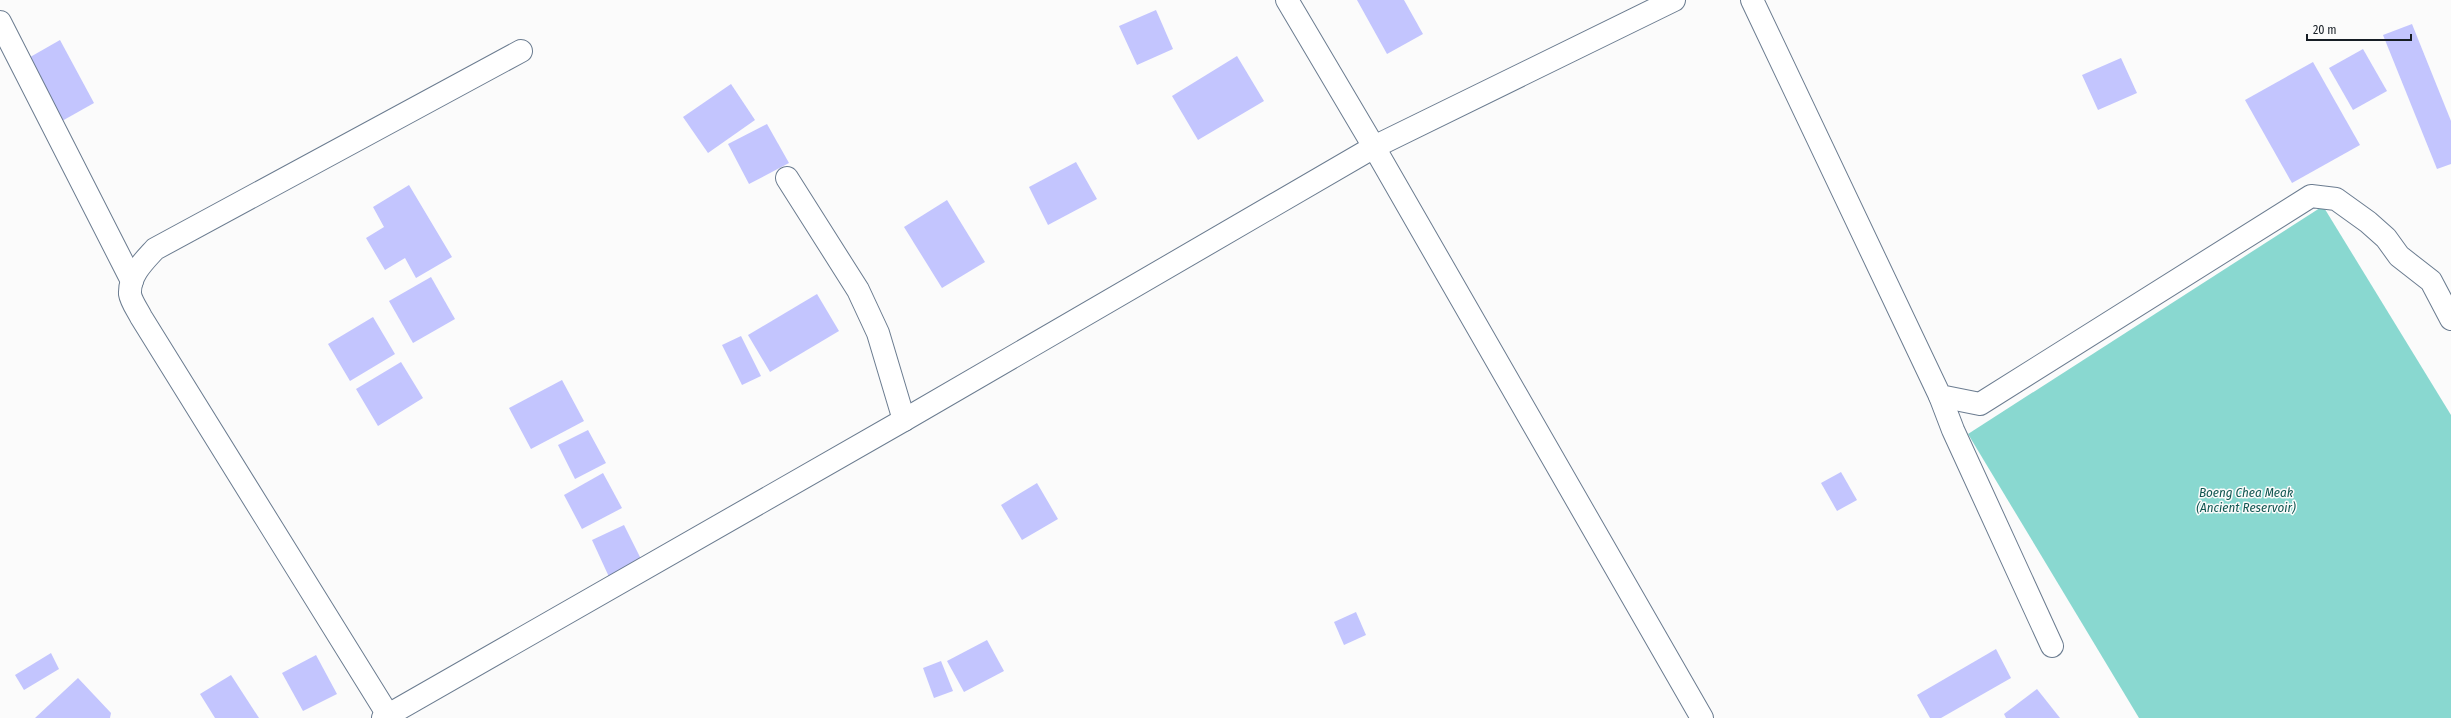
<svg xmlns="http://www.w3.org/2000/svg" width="2451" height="718" viewBox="0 0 2451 718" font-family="'Fira Sans Condensed',sans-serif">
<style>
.water{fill:#89d8d0}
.building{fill:#c3c5fe}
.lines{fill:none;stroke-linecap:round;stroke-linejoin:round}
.minor-casing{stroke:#6b7c90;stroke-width:24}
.minor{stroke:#fff;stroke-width:22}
.labels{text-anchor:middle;stroke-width:3;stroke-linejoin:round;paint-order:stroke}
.water-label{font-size:13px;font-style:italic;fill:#115651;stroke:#fbfbfb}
</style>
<rect width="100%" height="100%" fill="#fbfbfb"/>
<!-- water -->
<path class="water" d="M2323 206 2451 415V718H2139L1968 434Z"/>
<!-- building -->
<g class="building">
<path d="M1357 0H1404L1423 34 1387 54Z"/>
<path d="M1156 10 1173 49 1137 65 1119 26Z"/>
<path d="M2412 24 2451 121V164L2437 169 2383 35Z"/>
<path d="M60 40 94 103 46 130 11 68Z"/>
<path d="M2363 49 2387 91 2353 110 2329 68Z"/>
<path d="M1237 56 1264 101 1198 140 1172 96Z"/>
<path d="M2121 58 2137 93 2098 110 2082 75Z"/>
<path d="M2313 62 2360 145 2292 183 2245 100Z"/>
<path d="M731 84 755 120 708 153 683 117Z"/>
<path d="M767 124 789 163 749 184 728 144Z"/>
<path d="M1076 162 1097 199 1048 225 1029 187Z"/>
<path d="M409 185 452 257 416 278 405 258 385 270 366 238 384 227 373 207Z"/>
<path d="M947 200 985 262 942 288 904 227Z"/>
<path d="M431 277 455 319 413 343 389 301Z"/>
<path d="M817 294 839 331 770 372 748 335Z"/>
<path d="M373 317 395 354 350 381 328 344Z"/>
<path d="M741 336 761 376 742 385 722 345Z"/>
<path d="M401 362 423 398 378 426 356 389Z"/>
<path d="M562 380 584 421 531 449 509 408Z"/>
<path d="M588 430 606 463 575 479 558 445Z"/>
<path d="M1841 472 1857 500 1837 511 1821 483Z"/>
<path d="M603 473 622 508 582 529 564 495Z"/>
<path d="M1037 483 1058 519 1022 540 1001 505Z"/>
<path d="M624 525 643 563 610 579 592 540Z"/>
<path d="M1356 612 1366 635 1344 645 1334 622Z"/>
<path d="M987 640 1004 671 964 692 947 661Z"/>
<path d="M1996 649 2011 678 1941 718H1930L1917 695Z"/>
<path d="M51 653 59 669 24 690 15 675Z"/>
<path d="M316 655 337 694 303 711 282 673Z"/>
<path d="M941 661 953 691 934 698 923 668Z"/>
<path d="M231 675 259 718H215L200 694Z"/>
<path d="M78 678 111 713 110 718H35Z"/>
<path d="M2037 689 2060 718H2006L2004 714Z"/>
</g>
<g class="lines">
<!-- minor casing -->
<g class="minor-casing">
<g id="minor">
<path d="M1287 0 1374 147 1702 718"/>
<path d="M1752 0 1940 396 1980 404 2311 196 2336 199 2368 222 2386 238 2399 256 2431 281 2451 319"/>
<path d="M0 22 132 281"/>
<path d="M787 178 858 290 878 333 904 420"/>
<path d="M1940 396 1953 430 2052 646"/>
<path d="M388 715 141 317C138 311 131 301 130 294 129 275 144 261 155 249L521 51"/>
<path d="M383 718 904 420 1374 147 1674 0"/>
</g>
</g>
<!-- minor -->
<use href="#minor" class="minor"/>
</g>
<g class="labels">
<!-- water labels -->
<g class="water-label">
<text x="2246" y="497">Boeng Chea Meak<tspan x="2246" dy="15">(Ancient Reservoir)</tspan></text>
</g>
</g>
<!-- scale -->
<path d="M2307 34v6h104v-6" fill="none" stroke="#171e25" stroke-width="2"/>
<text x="2313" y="34" font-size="12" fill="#171e25" stroke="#fbfbfb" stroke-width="3" paint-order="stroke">20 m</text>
</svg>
